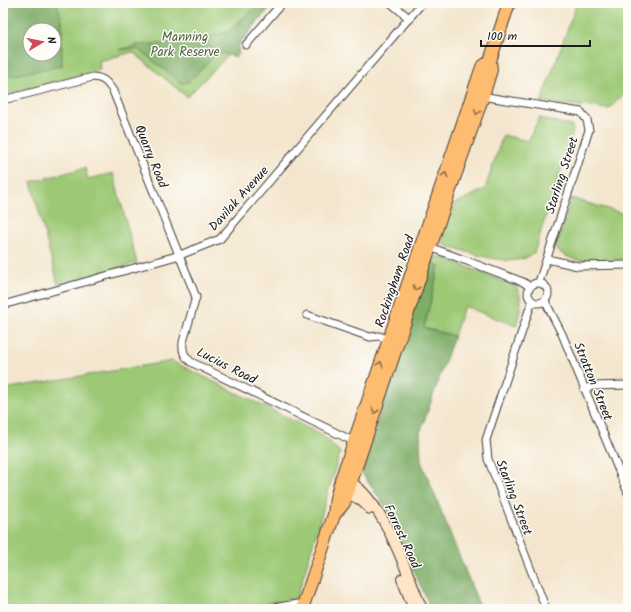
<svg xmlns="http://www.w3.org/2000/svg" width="631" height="612" viewBox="0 0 631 612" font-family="Kalam,sans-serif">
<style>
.green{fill:#9dc976;stroke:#5c7249;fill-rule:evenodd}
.forest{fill:#7ead67;stroke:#4d6442;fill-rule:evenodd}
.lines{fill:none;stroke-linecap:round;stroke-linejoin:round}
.minor-casing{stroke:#3c3a37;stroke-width:9}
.secondary-casing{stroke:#3c3a37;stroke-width:12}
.primary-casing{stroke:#3c3a37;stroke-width:14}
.minor{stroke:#fff;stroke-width:7}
.secondary{stroke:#ffe4c6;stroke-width:10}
.primary{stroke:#febc70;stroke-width:12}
.oneway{stroke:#8d6c46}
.labels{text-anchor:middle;stroke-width:3;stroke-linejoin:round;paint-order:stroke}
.park-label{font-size:13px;fill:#506140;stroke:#fdfcf7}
.street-label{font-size:13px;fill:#1c1c1c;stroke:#fdfcf7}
</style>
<rect width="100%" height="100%" fill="#fdfcf7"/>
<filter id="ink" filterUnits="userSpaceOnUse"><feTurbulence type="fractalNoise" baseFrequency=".025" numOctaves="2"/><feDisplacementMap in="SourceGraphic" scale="8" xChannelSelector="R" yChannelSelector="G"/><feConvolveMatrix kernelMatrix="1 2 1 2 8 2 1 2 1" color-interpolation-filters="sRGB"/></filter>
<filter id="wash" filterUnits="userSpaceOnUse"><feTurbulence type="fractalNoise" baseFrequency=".012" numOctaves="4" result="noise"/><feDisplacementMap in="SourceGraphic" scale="16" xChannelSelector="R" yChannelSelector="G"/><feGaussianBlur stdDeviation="0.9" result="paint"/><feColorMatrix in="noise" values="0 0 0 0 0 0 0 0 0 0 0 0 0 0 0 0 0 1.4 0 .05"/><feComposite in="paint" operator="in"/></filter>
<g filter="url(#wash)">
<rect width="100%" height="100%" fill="#f4e6ce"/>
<!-- green -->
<g class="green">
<path d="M3 3H274L240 43 187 97 133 52 99 61 100 70 3 95ZM30 30H54V54H30Z"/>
<path d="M577 3H628V90L609 109 541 102Z"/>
<path d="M539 118 572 126 573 132 534 253C515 271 467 251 444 245L441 238 454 204 485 189 503 135 528 141Z"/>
<path d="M85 168 88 179 113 173 137 263 58 284 31 182Z"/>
<path d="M571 198 628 215V259C605 260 574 267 556 249Z"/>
<path d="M435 257H442L515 286C525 298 520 312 516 326L464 306 454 336 424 328 439 266 429 260Z"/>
<path d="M172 361 322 435 340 452 297 598 232 609H4L3 389Z"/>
</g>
<!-- forest -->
<g class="forest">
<path d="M3 3H57L62 21V66L3 77ZM30 30H54V54H30Z"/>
<path d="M260 3H271L240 43 238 50 239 54 235 57 220 53 214 56 189 82 181 83 138 49 119 50 137 45 191 42 227 32Z"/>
<path d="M429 260 439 266 424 328 454 336 420 433 421 461 480 607 475 609H431L384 505 361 472Z"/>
</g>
</g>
<g filter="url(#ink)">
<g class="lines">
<!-- minor casing -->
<g class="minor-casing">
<g id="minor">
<path d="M391 3 410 19"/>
<path d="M246 45 282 3"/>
<path d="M481 96 581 112 587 120 589 130 539 282"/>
<path d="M3 100 93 77C104 78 107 82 113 91L196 297 183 342C182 351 184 356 191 362L355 442"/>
<path d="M427 246 523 282 530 287"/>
<path d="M547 259 578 266 628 265"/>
<circle cx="538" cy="293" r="10"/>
<path d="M532 301 486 440 488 459 546 609"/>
<path d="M545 301 562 334 628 493"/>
<path d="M3 305 180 255 220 239 422 3"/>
<path d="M307 315 370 337 379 336 389 339"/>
<path d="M584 389 594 386 628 385"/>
<path d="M266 609 304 603"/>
</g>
</g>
<!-- secondary casing -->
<g class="secondary-casing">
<g id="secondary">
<path d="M351 482C386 506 405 570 422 609"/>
<path d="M347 493 361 500 370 509"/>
<path d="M402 579 414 609"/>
</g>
</g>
<!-- primary casing -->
<g class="primary-casing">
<g id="primary">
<path d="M334 515 344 503 430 247 483 96 491 70 490 61 509 3"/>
<path d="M302 609 334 515 336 498 341 480 482 67 490 61"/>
</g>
</g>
<!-- minor -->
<use href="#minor" class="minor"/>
<!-- secondary -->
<use href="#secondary" class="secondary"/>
<!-- primary -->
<use href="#primary" class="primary"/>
</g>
<!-- one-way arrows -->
<defs><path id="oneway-chevron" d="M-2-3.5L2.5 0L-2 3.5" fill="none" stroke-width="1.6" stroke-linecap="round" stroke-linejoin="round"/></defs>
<g class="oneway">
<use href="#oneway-chevron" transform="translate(477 112) rotate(110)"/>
<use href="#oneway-chevron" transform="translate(445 175) rotate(-72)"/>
<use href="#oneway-chevron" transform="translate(416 288) rotate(109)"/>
<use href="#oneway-chevron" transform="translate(380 364) rotate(-72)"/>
<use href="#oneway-chevron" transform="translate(375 411) rotate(109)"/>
</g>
</g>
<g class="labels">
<!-- park labels -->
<g class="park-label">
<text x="185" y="41">Manning<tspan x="185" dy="15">Park Reserve</tspan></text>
</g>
<!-- street labels -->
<g class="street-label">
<text transform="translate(152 156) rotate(68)" y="5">Quarry Road</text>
<text transform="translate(561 175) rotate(-72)" y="5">Starling Street</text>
<text transform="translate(238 198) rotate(-48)" y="5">Davilak Avenue</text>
<text transform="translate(394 281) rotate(-71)" y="5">Rockingham Road</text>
<text transform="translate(227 365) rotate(27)" y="5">Lucius Road</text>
<text transform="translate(594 381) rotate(68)" y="5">Stratton Street</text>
<text transform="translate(515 497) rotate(69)" y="5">Starling Street</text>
<text transform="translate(403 536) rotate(65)" y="5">Forrest Road</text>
</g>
</g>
<!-- margin -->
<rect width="631" height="612" fill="none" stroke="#fdfcf7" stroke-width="16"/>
<!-- north arrow -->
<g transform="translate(42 42) rotate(80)"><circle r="19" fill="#fdfcf7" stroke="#a3a29f"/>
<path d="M0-3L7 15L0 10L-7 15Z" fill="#d1495b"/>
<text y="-6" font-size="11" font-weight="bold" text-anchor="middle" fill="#1c1c1c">N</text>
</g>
<!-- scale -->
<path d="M481 40v6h109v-6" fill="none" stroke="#1c1c1c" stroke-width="2"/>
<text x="487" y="40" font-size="12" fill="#1c1c1c" stroke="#fdfcf7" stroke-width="3" paint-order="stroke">100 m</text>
</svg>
